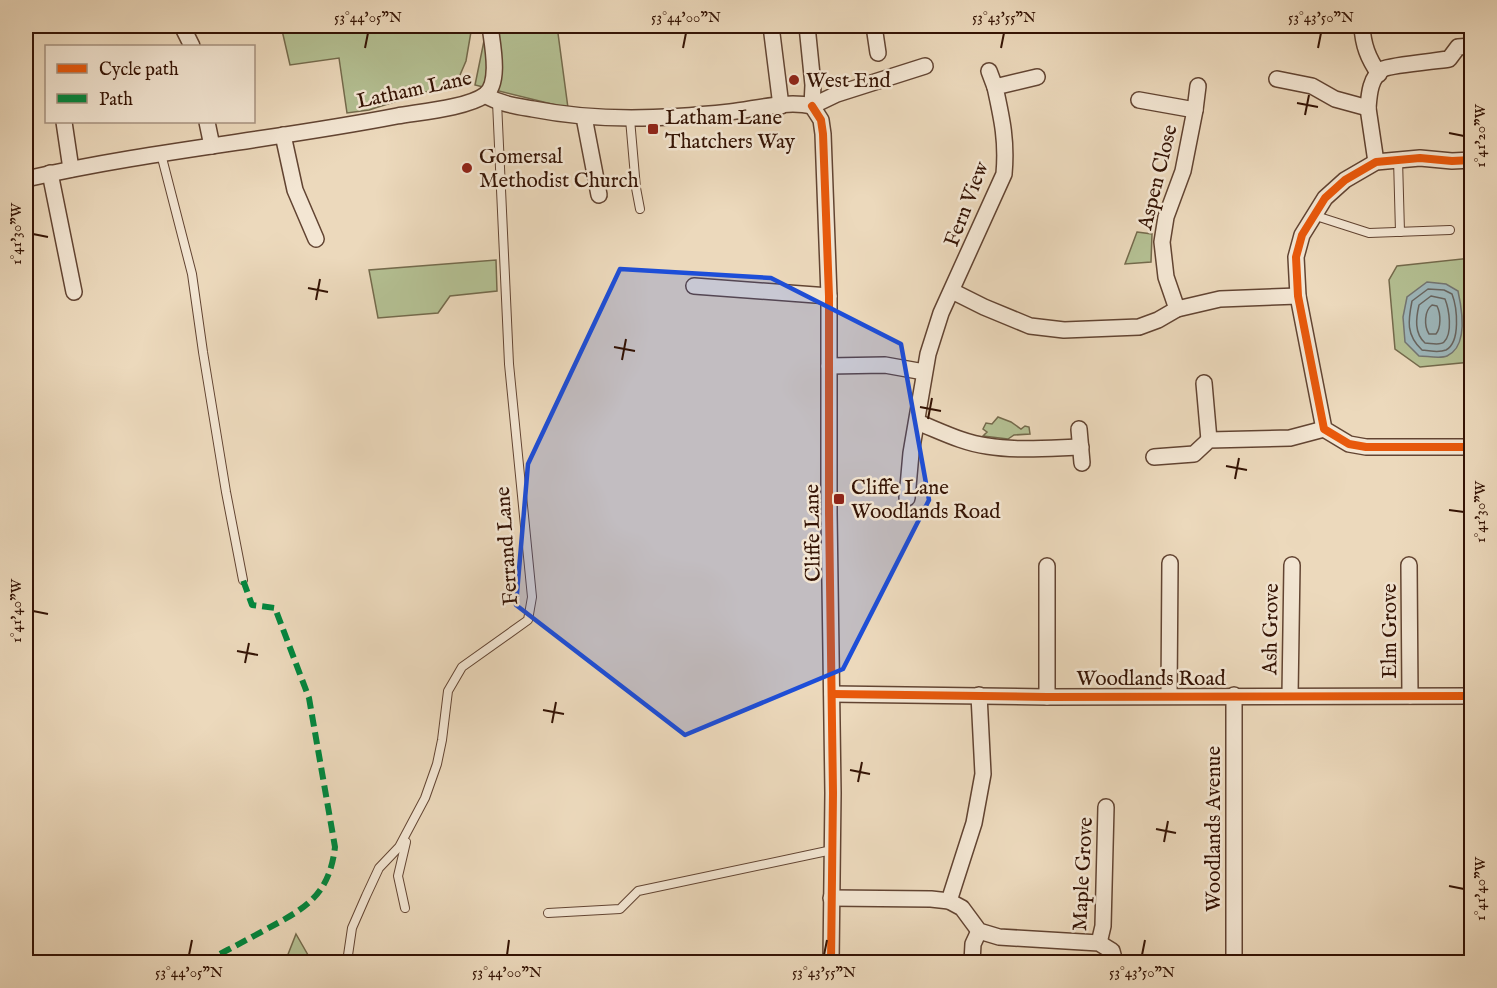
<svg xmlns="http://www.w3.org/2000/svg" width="1497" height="988" viewBox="0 0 1497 988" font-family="'IM FELL English',serif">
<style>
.green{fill:#b4c093;stroke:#746a4c;stroke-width:1.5}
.water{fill:#9db7bb;stroke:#737572;stroke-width:1.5}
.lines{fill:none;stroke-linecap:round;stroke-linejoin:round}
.shore{stroke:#686560;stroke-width:1.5}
.service-casing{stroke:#624432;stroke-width:10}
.minor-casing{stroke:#624432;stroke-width:18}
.service{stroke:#f3e6d3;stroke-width:8}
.minor{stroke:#f3e6d3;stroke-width:15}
.quiet{stroke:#00873e;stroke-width:6;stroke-dasharray:12 6;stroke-linecap:butt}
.cycleway-casing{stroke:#f3e6d3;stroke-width:11}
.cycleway{stroke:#e8590c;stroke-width:8}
.marked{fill:#1d4ed8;fill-opacity:0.2;stroke:#1d4ed8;stroke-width:4.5;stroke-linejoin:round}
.ticks{fill:none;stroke:#341304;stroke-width:2}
.poi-dot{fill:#8f2418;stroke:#f3e6d3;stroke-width:2}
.labels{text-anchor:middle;stroke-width:5;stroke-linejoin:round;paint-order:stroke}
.poi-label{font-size:21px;fill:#341304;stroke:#f3e6d3;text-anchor:start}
.street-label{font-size:21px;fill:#341304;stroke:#f3e6d3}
.neatline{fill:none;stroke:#341304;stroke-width:2}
.ticks-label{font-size:15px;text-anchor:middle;fill:#341304}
</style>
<rect width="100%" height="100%" fill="#ecd9bc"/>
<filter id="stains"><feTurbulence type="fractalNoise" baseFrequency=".00333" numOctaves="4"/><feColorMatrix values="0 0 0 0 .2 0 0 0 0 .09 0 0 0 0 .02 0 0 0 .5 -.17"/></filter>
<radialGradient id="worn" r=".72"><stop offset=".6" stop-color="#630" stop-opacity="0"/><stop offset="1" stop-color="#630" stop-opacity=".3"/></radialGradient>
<!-- green -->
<g class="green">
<path d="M281 26H472L466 61 457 82 369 110 347 113 339 58 290 65Z"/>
<path d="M487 26H557L568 108 475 85Z"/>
<path d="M1137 232 1152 234 1151 262 1125 264Z"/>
<path d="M1471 258V362L1420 367 1395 349 1389 280 1397 266Z"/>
<path d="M496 260 497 291 450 296 438 313 378 318 369 270Z"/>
<path d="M998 417 1011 422 1021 429 1025 426 1029 427 1030 434 1014 435 1008 439 983 436 987 432 983 429 986 423 992 424Z"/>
<path d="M296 934 312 962H285Z"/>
</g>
<!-- water -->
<path class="water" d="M1427 282 1446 284 1458 291C1462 309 1469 346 1447 356 1440 359 1427 356 1419 356L1405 342 1403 317 1407 297Z"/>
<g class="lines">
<!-- shore -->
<g class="shore">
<path d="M1428 289 1444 290 1452 294C1457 307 1461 342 1446 350 1439 353 1429 351 1422 350 1406 335 1408 321 1412 301Z"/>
<path d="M1431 296 1445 299C1449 309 1453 333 1444 342 1440 346 1430 343 1425 343 1414 333 1416 318 1419 305Z"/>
<path d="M1432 305 1437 306C1441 314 1441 328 1436 334H1429C1424 326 1424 311 1432 305Z"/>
</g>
<!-- service casing -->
<g class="service-casing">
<g id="service">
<path d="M630 119 636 188 640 209"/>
<path d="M161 154 192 274 203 352 226 492 243 580"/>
<path d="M1398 159 1400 232"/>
<path d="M1469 160 1472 224"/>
<path d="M1313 215 1369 233 1450 230"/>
<path d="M405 908 398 876 406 842"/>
<path d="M548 913 620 909 638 891 832 850"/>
<path d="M347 962 352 928 366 896 379 868 399 847 425 798 437 764 442 740 448 691 462 667 528 620 532 597 509 364 497 102"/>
</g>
</g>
<!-- minor casing -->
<g class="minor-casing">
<g id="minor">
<path d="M182 26 192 46"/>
<path d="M771 26 781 106"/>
<path d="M807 26 813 85 812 106"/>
<path d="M874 26 878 53"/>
<path d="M1362 26C1363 45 1368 58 1379 74"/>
<path d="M989 71 995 87"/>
<path d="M1277 79 1312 86 1335 99 1368 108 1376 162"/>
<path d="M485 95C500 104 516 106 533 109 599 122 664 119 730 112 756 109 787 100 812 106"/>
<path d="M1139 100 1195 110 1183 171 1166 217 1162 242 1166 277 1177 309"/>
<path d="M812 106 821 120 823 134 829 296V513L833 793 831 962"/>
<path d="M812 106 837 94 925 66"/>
<path d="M1368 108C1369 95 1370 77 1383 69 1391 65 1437 61 1449 59L1458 47 1472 46"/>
<path d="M1195 110 1198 86"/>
<path d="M584 117 599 195"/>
<path d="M64 122 71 169"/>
<path d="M207 122 212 146"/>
<path d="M283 135 295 190 316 239"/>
<path d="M50 173 74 292"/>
<path d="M26 179C148 151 274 140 397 116 419 112 467 108 485 95 501 83 492 43 490 26"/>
<path d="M694 286 829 296"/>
<path d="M952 291 984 307 1030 326 1064 330 1139 327 1158 320 1177 309 1220 299 1298 296"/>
<path d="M829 366 885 365 924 372"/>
<path d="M1204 383 1209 440"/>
<path d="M917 422C940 431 963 443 987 446 1018 451 1050 448 1081 447"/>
<path d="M1079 429 1082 463"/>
<path d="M1468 447H1366L1349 444 1324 429 1298 296 1296 257 1302 235 1325 198 1345 180 1376 162 1420 158 1452 161 1472 160"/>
<path d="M1154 457 1194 454 1209 440 1290 438 1324 429"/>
<path d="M907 498 911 453 928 354 941 313 1004 174C1007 141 1002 119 995 87L1037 77"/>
<path d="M1409 565 1410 696"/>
<path d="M1047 566V697"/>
<path d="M832 694 1047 697 1472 696"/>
<path d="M1234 695V962"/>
<path d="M1290 695 1292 565"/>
<path d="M1169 696 1170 563"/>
<path d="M831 898 931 899 949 901 962 908 979 931 999 937 1099 943 1112 951 1115 962"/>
<path d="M949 901 974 823 983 774 979 695"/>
<path d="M1099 943 1103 926 1106 807"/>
<path d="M972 962 973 944 979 931"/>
</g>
</g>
<!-- service -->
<use href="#service" class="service"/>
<!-- minor -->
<use href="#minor" class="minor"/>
<!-- quiet -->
<path class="quiet" d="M204 962C224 952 243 942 263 931 304 909 329 897 335 847L309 698 275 608 252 605 243 580"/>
<!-- cycleway casing -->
<g class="cycleway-casing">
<g id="cycleway">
<path d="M812 106 821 120 823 134 829 296V513L833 793 831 962"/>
<path d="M1468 447H1366L1349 444 1324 429 1298 296 1296 257 1302 235 1325 198 1345 180 1376 162 1420 158 1452 161 1472 160"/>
<path d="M832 694 1047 697 1472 696"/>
</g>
</g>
<!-- cycleway -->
<use href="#cycleway" class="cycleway"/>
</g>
<!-- marked area -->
<path class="marked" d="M620 269 771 278 901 344 929 500 843 669 685 735 516 605 528 464Z"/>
<!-- ticks -->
<path class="ticks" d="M365 48 368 33M683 48 686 33M1001 48 1004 33M1318 48 1321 33M1297 103 1318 107M1305 115 1309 95M1449 133 1464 136M33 234 48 237M308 288 328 292M316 300 320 279M614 347 635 351M622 360 626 339M920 407 941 411M928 419 932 398M1226 466 1247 470M1235 479 1239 458M1449 510 1464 512M33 611 48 614M237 651 258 655M245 663 249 643M543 710 564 714M552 723 556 702M850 770 870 774M858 782 862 762M1156 829 1176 833M1164 842 1168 821M1449 886 1464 889M189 955 192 940M507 955 509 940M824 955 827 940M1142 955 1145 940"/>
<!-- markers -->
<g class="poi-dot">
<circle cx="794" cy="80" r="6"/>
<rect x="647" y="123" width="12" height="12" rx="3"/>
<circle cx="467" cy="168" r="6"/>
<rect x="833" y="493" width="12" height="12" rx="3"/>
</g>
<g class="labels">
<!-- poi labels -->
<g class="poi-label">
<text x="806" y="87">West End</text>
<text x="665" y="124">Latham Lane<tspan x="665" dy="24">Thatchers Way</tspan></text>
<text x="479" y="163">Gomersal<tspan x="479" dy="24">Methodist Church</tspan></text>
<text x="851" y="494">Cliffe Lane<tspan x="851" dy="24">Woodlands Road</tspan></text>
</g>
<!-- street labels -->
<g class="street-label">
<text transform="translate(414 89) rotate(-12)" y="7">Latham Lane</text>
<text transform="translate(1157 177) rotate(-76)" y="7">Aspen Close</text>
<text transform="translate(966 204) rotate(-69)" y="7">Fern View</text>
<text transform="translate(812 533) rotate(-91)" y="7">Cliffe Lane</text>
<text transform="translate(506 546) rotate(-94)" y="7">Ferrand Lane</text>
<text transform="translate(1270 629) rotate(-89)" y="7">Ash Grove</text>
<text transform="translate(1389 631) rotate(-90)" y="7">Elm Grove</text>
<text x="1151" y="685">Woodlands Road</text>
<text transform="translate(1213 829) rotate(-90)" y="7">Woodlands Avenue</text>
<text transform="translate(1082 874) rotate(-87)" y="7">Maple Grove</text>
</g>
</g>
<!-- margin -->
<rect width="1497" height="988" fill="none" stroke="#ecd9bc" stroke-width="66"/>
<!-- legend -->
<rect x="45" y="45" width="210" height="78" fill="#f3e6d3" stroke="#a79280" stroke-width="1.5"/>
<rect x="57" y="64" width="30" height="9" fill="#e8590c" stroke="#a79280" stroke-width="1.5"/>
<text x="99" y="75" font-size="18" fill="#341304">Cycle path</text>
<rect x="57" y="94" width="30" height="9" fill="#00873e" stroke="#a79280" stroke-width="1.5"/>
<text x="99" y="105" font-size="18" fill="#341304">Path</text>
<rect x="33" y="33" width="1431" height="922" class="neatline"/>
<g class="ticks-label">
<text x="368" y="22">53°44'05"N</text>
<text x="686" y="22">53°44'00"N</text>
<text x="1004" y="22">53°43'55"N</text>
<text x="1321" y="22">53°43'50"N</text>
<text transform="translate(1480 136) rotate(-90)" y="5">1°41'20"W</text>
<text transform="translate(16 234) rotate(-90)" y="5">1°41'30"W</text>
<text transform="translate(1480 512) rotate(-90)" y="5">1°41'30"W</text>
<text transform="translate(16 611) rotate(-90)" y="5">1°41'40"W</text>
<text transform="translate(1480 889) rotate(-90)" y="5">1°41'40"W</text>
<text x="189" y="977">53°44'05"N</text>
<text x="507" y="977">53°44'00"N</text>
<text x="824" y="977">53°43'55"N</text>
<text x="1142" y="977">53°43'50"N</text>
</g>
<rect width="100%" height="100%" filter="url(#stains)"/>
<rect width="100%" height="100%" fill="url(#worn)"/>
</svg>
